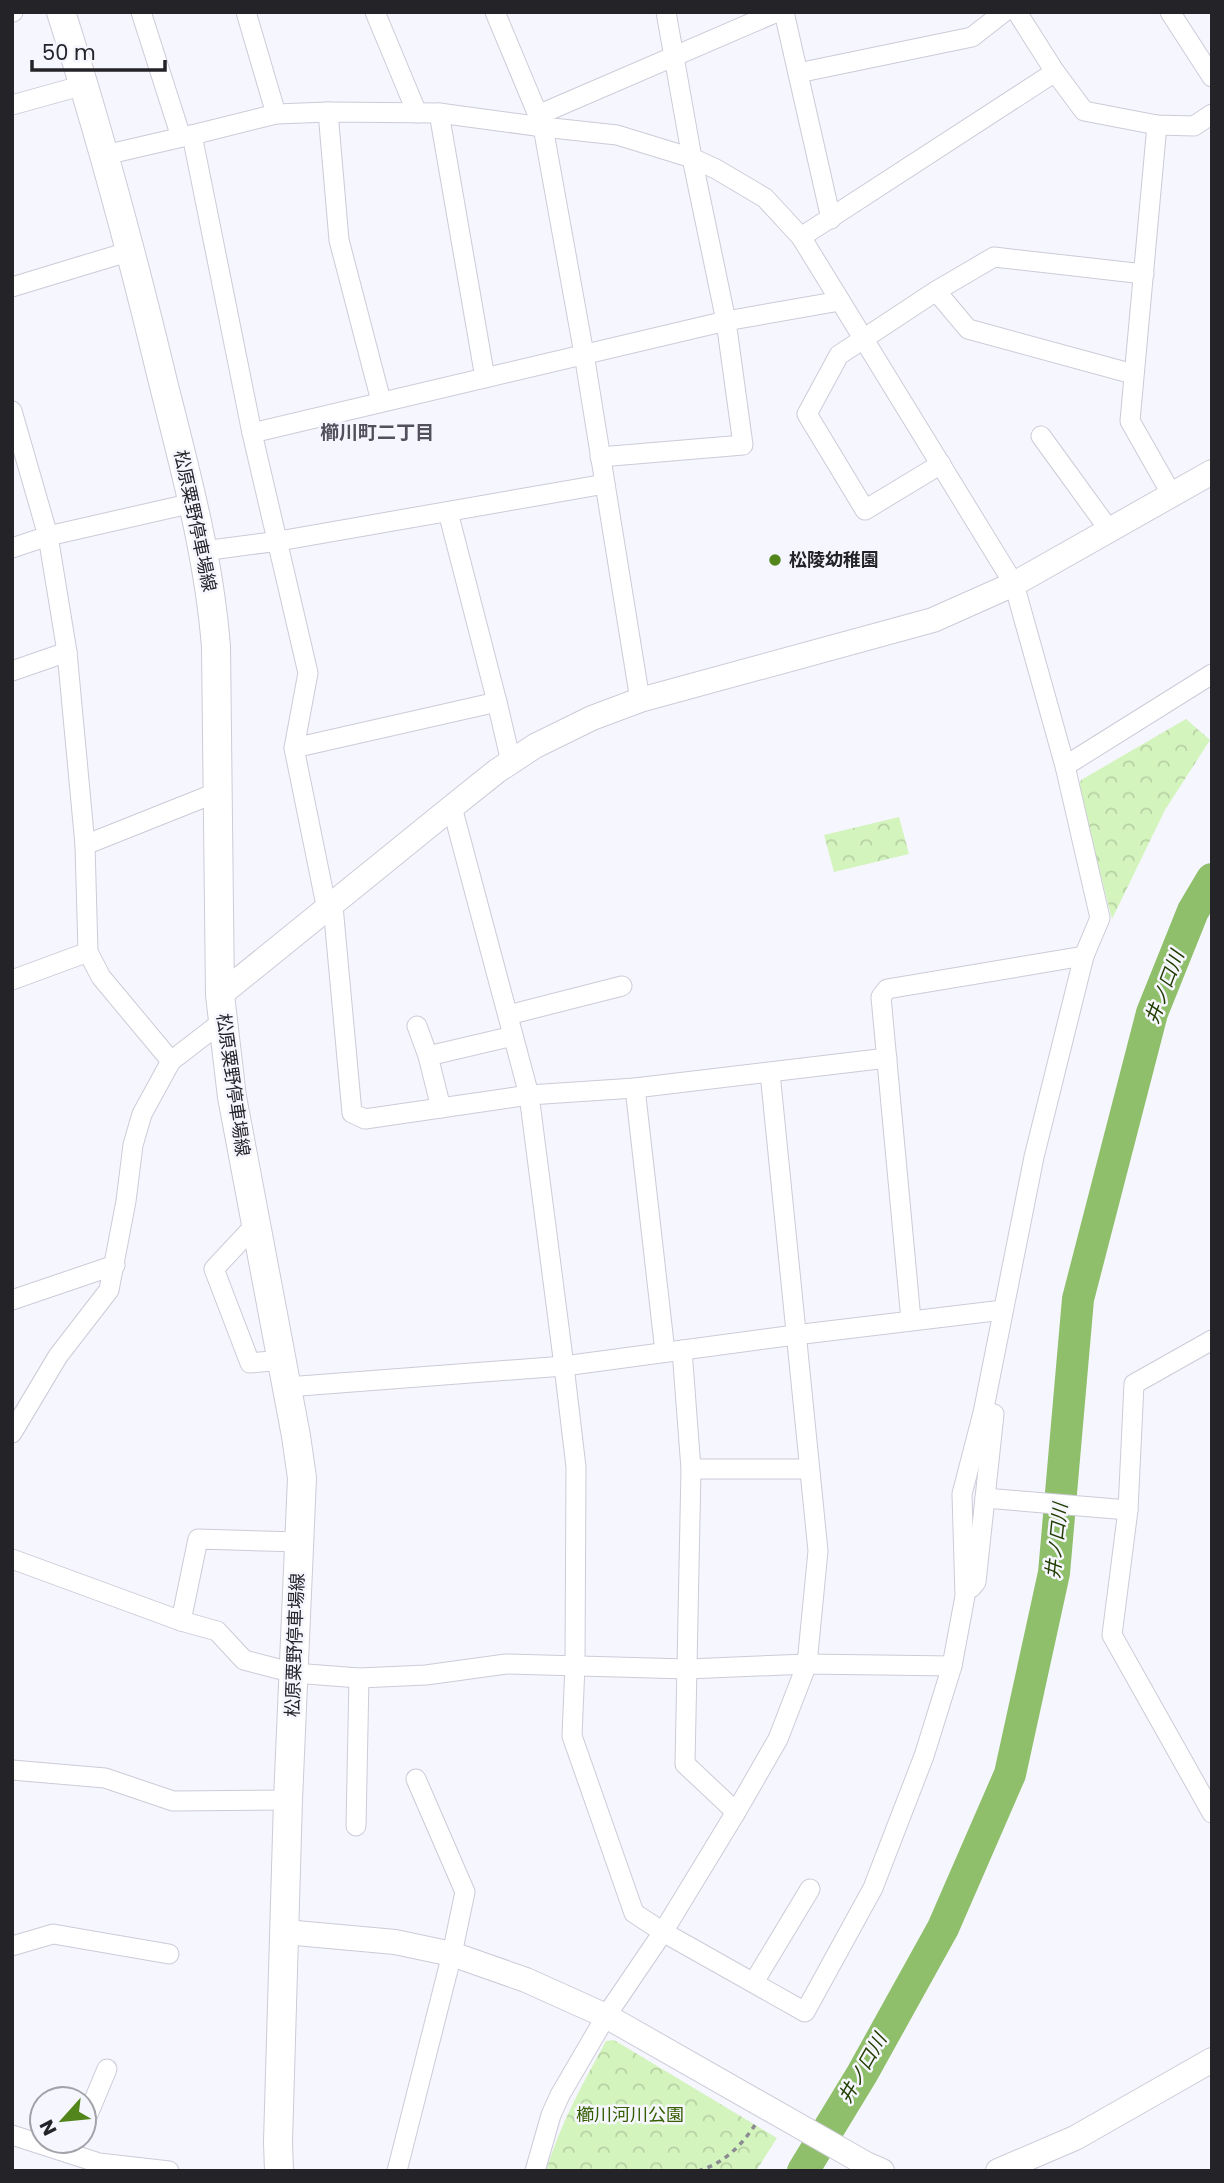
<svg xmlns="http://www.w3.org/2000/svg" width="1224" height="2183" viewBox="0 0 1224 2183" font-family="Poppins,'Noto Sans JP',sans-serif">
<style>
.forest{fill:url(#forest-crowns)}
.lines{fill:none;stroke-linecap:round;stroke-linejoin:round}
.river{stroke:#8fbf6a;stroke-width:32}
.minor-casing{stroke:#cccbd8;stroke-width:21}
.tertiary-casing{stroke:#cccbd8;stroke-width:26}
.secondary-casing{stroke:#cccbd8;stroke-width:30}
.path{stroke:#8c8b92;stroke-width:3.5;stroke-dasharray:5 5;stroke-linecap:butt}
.minor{stroke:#fff;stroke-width:19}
.tertiary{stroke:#fff;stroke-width:24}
.secondary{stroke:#fff;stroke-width:28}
.poi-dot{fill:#52861c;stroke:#f6f6fe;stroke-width:2.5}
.labels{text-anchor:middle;stroke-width:5;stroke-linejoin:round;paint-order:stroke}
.street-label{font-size:18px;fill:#242328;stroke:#f6f6fe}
.poi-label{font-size:18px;font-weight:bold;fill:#242328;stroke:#f6f6fe;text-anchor:start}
.park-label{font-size:18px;fill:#345e00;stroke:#f6f6fe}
.neighbourhood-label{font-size:19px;font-weight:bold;fill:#52505c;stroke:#f6f6fe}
.water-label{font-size:19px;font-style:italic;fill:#213e00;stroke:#f6f6fe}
</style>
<defs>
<pattern id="forest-crowns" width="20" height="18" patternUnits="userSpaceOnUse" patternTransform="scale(1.75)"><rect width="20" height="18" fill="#d4f4be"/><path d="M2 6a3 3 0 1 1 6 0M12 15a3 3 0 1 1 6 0" fill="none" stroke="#b6d1a3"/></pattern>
</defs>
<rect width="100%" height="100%" fill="#f6f6fe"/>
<!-- forest -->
<g class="forest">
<path d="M1186 719 1210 740 1165 810 1112 919 1078 788 1081 780Z"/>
<path d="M899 817 909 854 834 872 824 835Z"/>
<path d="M614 2040 777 2138 756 2171H546C560 2124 583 2083 606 2041Z"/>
</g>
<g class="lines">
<!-- river -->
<path class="river" d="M803 2171 862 2074 943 1928 1010 1774 1054 1573 1078 1299 1152 1013 1193 911 1212 879"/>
<!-- minor casing -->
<g class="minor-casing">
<g id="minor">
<path d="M12 12H13"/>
<path d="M141 12 181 137"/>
<path d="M246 12 276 114"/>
<path d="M375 12 417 113"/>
<path d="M495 12 543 127 584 354 640 700"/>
<path d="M784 12 831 219"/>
<path d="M1017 12 1055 72 1084 111 1157 125 1194 126 1212 114"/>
<path d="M1170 12 1212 77"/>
<path d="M798 73 972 37 1004 12"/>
<path d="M12 105 84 85"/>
<path d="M328 112 339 240 381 401"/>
<path d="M439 113 485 378"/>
<path d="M538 115 777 12"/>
<path d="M1157 125 1130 421 1172 495"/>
<path d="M105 155 191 135"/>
<path d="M801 237 1055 72"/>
<path d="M12 287 131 251"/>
<path d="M936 291 968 329 1133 374"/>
<path d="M12 411 48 536 67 652 85 845 88 952 101 977 171 1061"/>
<path d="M252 433 726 321 840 301"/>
<path d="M1041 436 1110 531"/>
<path d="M600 457 743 445 726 321 692 158 666 12"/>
<path d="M941 464 865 510 807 414 839 355 936 291 994 257 1144 274"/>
<path d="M448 512 497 702 511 762"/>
<path d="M12 548 48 536 193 503"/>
<path d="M203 551 279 541 605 484"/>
<path d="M12 671 67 652"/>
<path d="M294 748 497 702"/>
<path d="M1065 766 1212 674"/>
<path d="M85 845 218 792"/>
<path d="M333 906 352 1113 365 1119 529 1095 635 1088 887 1058"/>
<path d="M327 910 294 748 308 673 252 433 192 135 276 114 328 112 439 113 543 127 617 135 692 158 716 169 765 198 801 237 1014 584 1065 766 1100 918 1084 956 1034 1157 983 1413 962 1494 965 1596 952 1666 924 1756 873 1888 805 2012 663 1932 634 1913 572 1736 575 1665 576 1467 564 1366 529 1095 452 807"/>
<path d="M12 980 88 952"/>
<path d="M508 1015 622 986"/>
<path d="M417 1026 428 1056 441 1108"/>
<path d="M428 1056 513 1036"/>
<path d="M635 1088 665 1352"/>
<path d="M256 1224 214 1269 250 1363 282 1360"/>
<path d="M12 1300 115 1265"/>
<path d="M911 1320 881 997 887 989 1084 956"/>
<path d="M1212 1340 1134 1384 1128 1510 1112 1635 1212 1813"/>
<path d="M682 1350 691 1469 685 1764 736 1812"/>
<path d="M287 1387 564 1366 795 1335 1003 1310"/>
<path d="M12 1433 58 1356 109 1290 126 1201 133 1145 142 1114 171 1061 223 1021"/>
<path d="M691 1469H809"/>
<path d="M985 1498 1128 1510"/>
<path d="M12 1559 181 1621 217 1631 244 1660 294 1673 359 1678 426 1675 506 1664 687 1669 807 1664 952 1666"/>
<path d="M971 1588 976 1582 994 1414 984 1413"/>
<path d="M181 1621 198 1539 299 1542"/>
<path d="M12 1770 105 1778 173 1801 288 1800"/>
<path d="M356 1826 359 1678"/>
<path d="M12 1946 53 1934 169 1954"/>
<path d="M754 1982 810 1889"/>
<path d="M84 2124 107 2069"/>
<path d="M12 2135 99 2163 169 2171"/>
<path d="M397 2171 452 1954 465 1892 416 1779"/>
<path d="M535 2171 551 2115 560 2095 606 2016 663 1932 736 1812 778 1739 807 1664 818 1551 770 1073"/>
</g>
</g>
<!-- tertiary casing -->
<g class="tertiary-casing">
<g id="tertiary">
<path d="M220 995 452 807 497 771 535 746 592 718 640 700 933 620 1014 584 1212 472"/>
<path d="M285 1932 395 1942 452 1954 526 1980 606 2016 866 2164 882 2171"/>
<path d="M998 2171 1075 2138 1212 2060"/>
</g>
</g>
<!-- secondary casing -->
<g class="secondary-casing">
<path id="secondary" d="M61 12C100 134 133 257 163 382 185 469 209 557 216 647L220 995 232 1097 296 1436 302 1478 288 1800 278 2142 279 2171"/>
</g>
<!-- path -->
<path class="path" d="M698 2171C723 2164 741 2146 755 2125"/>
<!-- minor -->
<use href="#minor" class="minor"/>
<!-- tertiary -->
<use href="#tertiary" class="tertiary"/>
<!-- secondary -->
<use href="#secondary" class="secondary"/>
</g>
<!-- markers -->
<circle class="poi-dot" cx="775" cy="560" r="7"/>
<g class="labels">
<!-- street labels -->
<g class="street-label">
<text transform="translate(195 521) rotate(78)" y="6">松原粟野停車場線</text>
<text transform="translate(233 1085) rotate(82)" y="6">松原粟野停車場線</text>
<text transform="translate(295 1645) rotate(-88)" y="6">松原粟野停車場線</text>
</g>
<!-- poi labels -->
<g class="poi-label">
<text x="789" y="566">松陵幼稚園</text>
</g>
<!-- park labels -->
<g class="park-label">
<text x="630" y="2121">櫛川河川公園</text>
</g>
<!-- neighbourhood labels -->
<g class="neighbourhood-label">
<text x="377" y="439">櫛川町二丁目</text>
</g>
<!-- water labels -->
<g class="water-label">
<text transform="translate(1164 987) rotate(-69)" y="7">井ノ口川</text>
<text transform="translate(1056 1541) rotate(-84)" y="7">井ノ口川</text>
<text transform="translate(862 2068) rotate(-60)" y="7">井ノ口川</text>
</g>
</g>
<!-- border -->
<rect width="1224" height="2183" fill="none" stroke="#242328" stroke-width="28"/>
<!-- north arrow -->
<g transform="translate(63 2120) rotate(243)"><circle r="33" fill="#f6f6fe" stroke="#a2a2a8" stroke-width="2"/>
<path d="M0-5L12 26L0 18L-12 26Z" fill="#52861c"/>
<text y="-10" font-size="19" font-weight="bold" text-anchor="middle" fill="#242328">N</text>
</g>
<!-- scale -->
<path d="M32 60v10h133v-10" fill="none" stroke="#242328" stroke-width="3.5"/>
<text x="42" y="60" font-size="21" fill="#242328" stroke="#f6f6fe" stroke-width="5" paint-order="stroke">50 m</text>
</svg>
